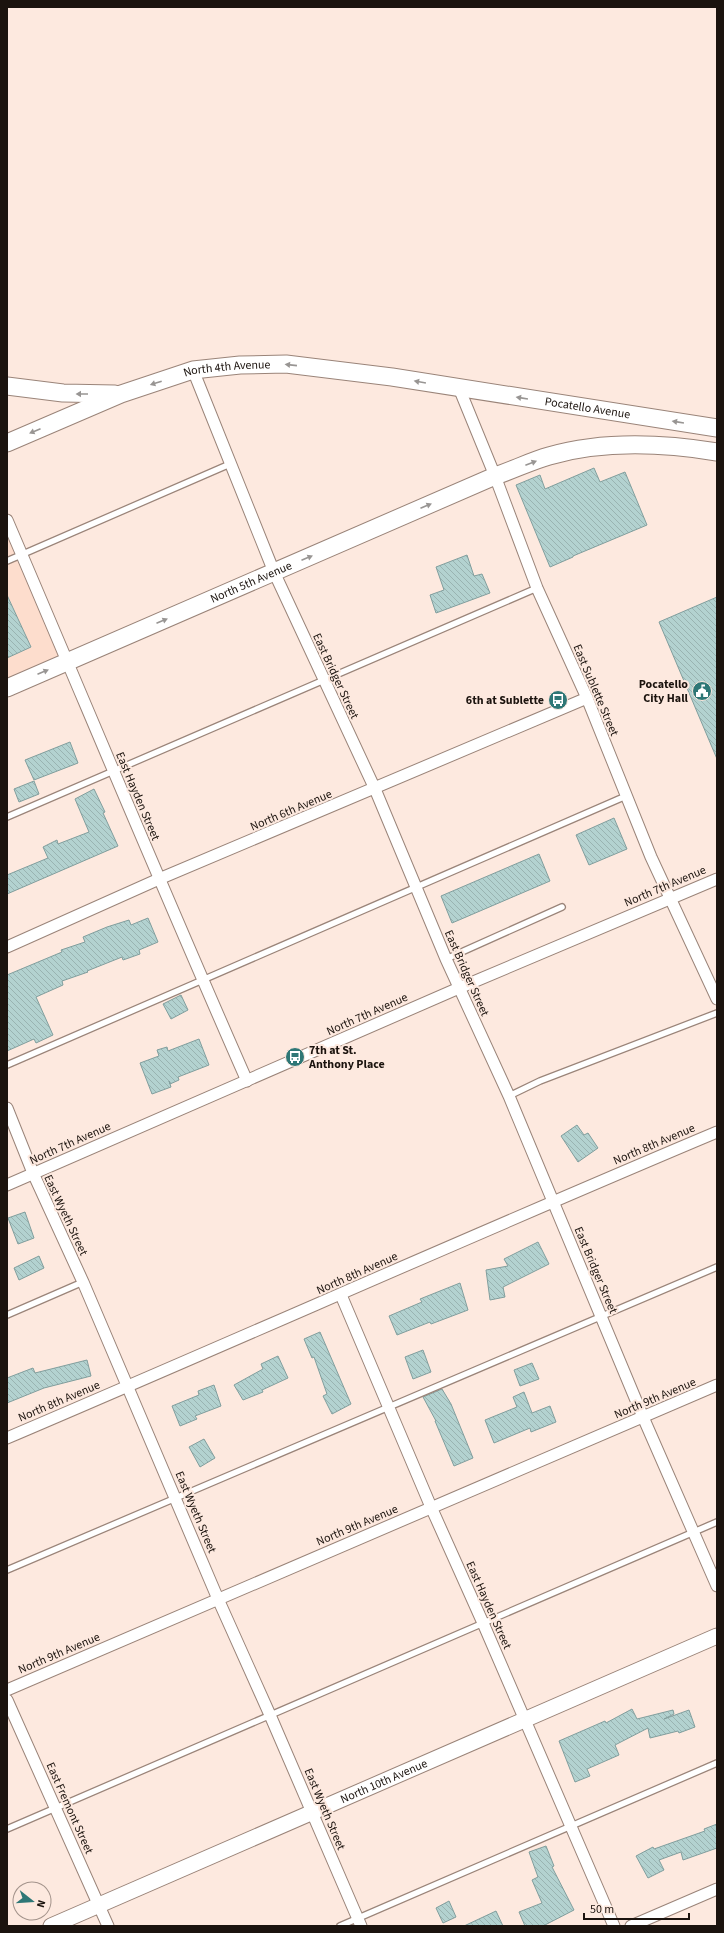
<svg xmlns="http://www.w3.org/2000/svg" width="724" height="1933" viewBox="0 0 724 1933" font-family="'Source Sans 3',sans-serif">
<style>
.built{fill:#fdddcd}
.building{fill:url(#building-back-hatch);stroke:#819e9d}
.lines{fill:none;stroke-linecap:round;stroke-linejoin:round}
.lane-casing{stroke:#9a8479;stroke-width:8}
.street-casing{stroke:#9a8479;stroke-width:13}
.secondary-casing{stroke:#9a8479;stroke-width:17}
.primary-casing{stroke:#9a8479;stroke-width:19}
.lane{stroke:#fff;stroke-width:5.5}
.street{stroke:#fff;stroke-width:11}
.secondary{stroke:#fff;stroke-width:15}
.primary{stroke:#fff;stroke-width:17}
.oneway{fill:#989593}
.labels{text-anchor:middle;stroke-width:4;stroke-linejoin:round;paint-order:stroke}
.street-label{font-size:12px;fill:#1b130e;stroke:#fde9df}
.poi-label{font-size:12px;font-weight:bold;fill:#1b130e;stroke:#fde9df;text-anchor:end}
</style>
<defs>
<pattern id="building-back-hatch" width="6" height="6" patternUnits="userSpaceOnUse"><rect width="6" height="6" fill="#b3d2d0"/><path d="M-1 5l2 2M0 0l6 6M5-1l2 2" fill="none" stroke="#99b3b1"/></pattern>
</defs>
<rect width="100%" height="100%" fill="#fde9df"/>
<!-- built -->
<path class="built" d="M7 519 68 661 7 688Z"/>
<!-- building -->
<g class="building">
<path d="M594 468 600 482 625 472 647 525 573 556V557L550 567 516 485 540 475 545 489Z"/>
<path d="M467 555 474 576 482 574 490 593 436 613 430 595 444 590 436 567Z"/>
<path d="M7 595 31 647 7 658Z"/>
<path d="M717 597V759L659 622Z"/>
<path d="M70 742 78 763 34 780 25 760Z"/>
<path d="M34 781 39 794 19 802 14 789Z"/>
<path d="M94 789 105 812 103 813 118 846 7 894V875L48 858 43 847 57 840 58 844 89 832 75 799Z"/>
<path d="M614 818 627 849 589 865 576 835Z"/>
<path d="M539 854 550 881 452 923 441 896Z"/>
<path d="M148 918 158 942 139 950 140 954 123 960 122 957 87 971 88 972 62 981 63 985 36 997 53 1035 36 1043 34 1039 7 1051V975L62 952 61 950 85 942 83 937 107 927 129 920 131 925Z"/>
<path d="M181 995 188 1010 171 1019 163 1004Z"/>
<path d="M199 1039 209 1065 178 1077 179 1080 170 1084 169 1081 171 1087 152 1094 140 1063 159 1056 157 1050 167 1047 168 1051Z"/>
<path d="M577 1125 584 1135 588 1133 598 1148 578 1162 561 1136Z"/>
<path d="M25 1212 34 1238 18 1244 8 1218Z"/>
<path d="M538 1242 549 1264 503 1287 505 1297 490 1300 486 1270 508 1266 504 1259Z"/>
<path d="M39 1256 44 1268 19 1280 14 1268Z"/>
<path d="M460 1283 468 1310 431 1324 430 1322 397 1335 389 1316 422 1302 420 1299Z"/>
<path d="M320 1332 351 1404 332 1414 323 1396 327 1394 314 1357 312 1358 304 1339Z"/>
<path d="M423 1350 431 1372 413 1379 405 1357Z"/>
<path d="M278 1356 288 1378 262 1390 263 1392 243 1400 234 1385 263 1369 261 1364Z"/>
<path d="M87 1360 91 1376 44 1388 7 1403V1378L33 1368 35 1373Z"/>
<path d="M532 1363 539 1379 520 1386 514 1370Z"/>
<path d="M214 1385 221 1406 195 1416 197 1419 180 1426 172 1406 199 1395 198 1391Z"/>
<path d="M442 1389 451 1404 473 1458 454 1466 435 1421H436L423 1397Z"/>
<path d="M524 1392 532 1413 550 1406 556 1422 531 1432 530 1428 494 1443 485 1420 517 1407 513 1397Z"/>
<path d="M204 1439 215 1458 200 1467 189 1447Z"/>
<path d="M632 1709 637 1719 673 1710 674 1714 664 1719 689 1710 695 1727 679 1733 678 1731 650 1738 648 1728 615 1745 619 1755 587 1769 590 1776 575 1782 559 1741 605 1721 606 1723Z"/>
<path d="M717 1824V1848L683 1860 681 1852 659 1860 664 1870 648 1878 636 1856 653 1847 654 1849 705 1831 704 1829Z"/>
<path d="M546 1846 554 1866 552 1867 574 1910 543 1926H525L519 1912 542 1903 532 1880 538 1877 529 1852Z"/>
<path d="M449 1901 456 1917 443 1923 436 1908Z"/>
<path d="M496 1911 503 1926H464Z"/>
</g>
<g class="lines">
<!-- lane casing -->
<g class="lane-casing">
<g id="lane">
<path d="M7 561 230 464"/>
<path d="M7 817 537 588"/>
<path d="M446 959 562 907"/>
<path d="M7 1065 626 796"/>
<path d="M509 1096 540 1081 717 1013"/>
<path d="M7 1315 83 1282"/>
<path d="M7 1570 717 1267"/>
<path d="M7 1829 717 1522"/>
<path d="M340 1926 717 1763"/>
</g>
</g>
<!-- street casing -->
<g class="street-casing">
<g id="street">
<path d="M193 370 274 572 375 789 446 959 509 1096 643 1417 717 1586"/>
<path d="M459 388 495 476 537 588 587 698 651 857 717 999"/>
<path d="M7 520C87 707 165 895 247 1081"/>
<path d="M7 947 159 879 587 698"/>
<path d="M7 1108 33 1173 83 1282 218 1599 270 1715 361 1926"/>
<path d="M7 1185 459 988 717 879"/>
<path d="M341 1295 431 1507 483 1623 614 1926"/>
<path d="M7 1438C244 1337 479 1232 717 1132"/>
<path d="M7 1690 717 1385"/>
<path d="M7 1700 108 1926"/>
<path d="M631 1926 717 1889"/>
</g>
</g>
<!-- secondary casing -->
<g class="secondary-casing">
<g id="secondary">
<path id="s1" d="M51 1926 717 1636"/>
</g>
</g>
<!-- primary casing -->
<g class="primary-casing">
<g id="primary">
<path d="M7 386 63 393 115 394"/>
<path id="s2" d="M7 443 121 394 193 370 240 365 286 364 392 377 717 428"/>
<path id="s3" d="M7 688 495 476C513 470 531 461 549 456 604 440 662 443 717 452"/>
</g>
</g>
<!-- lane -->
<use href="#lane" class="lane"/>
<!-- street -->
<use href="#street" class="street"/>
<!-- secondary -->
<use href="#secondary" class="secondary"/>
<!-- primary -->
<use href="#primary" class="primary"/>
</g>
<!-- one-way arrows -->
<defs><path id="oneway-solid" d="M-6-.8H1V-3.2L6.5 0L1 3.2V.8H-6Z"/></defs>
<g class="oneway">
<use href="#oneway-solid" transform="translate(291 365) rotate(-174)"/>
<use href="#oneway-solid" transform="translate(420 382) rotate(-170)"/>
<use href="#oneway-solid" transform="translate(156 383) rotate(162)"/>
<use href="#oneway-solid" transform="translate(82 394) rotate(-180)"/>
<use href="#oneway-solid" transform="translate(522 398) rotate(-171)"/>
<use href="#oneway-solid" transform="translate(678 422) rotate(-171)"/>
<use href="#oneway-solid" transform="translate(35 431) rotate(157)"/>
<use href="#oneway-solid" transform="translate(531 463) rotate(-21)"/>
<use href="#oneway-solid" transform="translate(426 506) rotate(-23)"/>
<use href="#oneway-solid" transform="translate(307 558) rotate(-23)"/>
<use href="#oneway-solid" transform="translate(162 621) rotate(-23)"/>
<use href="#oneway-solid" transform="translate(43 672) rotate(-23)"/>
</g>
<!-- icons -->
<defs>
<g id="civic-disc" transform="scale(1)"><circle r="9.5" fill="#2e7776" stroke="#fde9df"/><path d="M-.6-6.5H3V-4.5H.6V-3L4-1V1h2V6H-6V1h2V-1L-.6-3ZM-1.2 2.5V6h2.4V2.5Z" fill="#fff"/></g>
<g id="bus-disc" transform="scale(1)"><circle r="9.5" fill="#2e7776" stroke="#fde9df"/><path d="M-5-6H5V4H4V6H2V4H-2V6H-4V4H-5ZM-3.5-4V0h7V-4ZM-3.5 1.2v1.5H-2V1.2ZM2 1.2v1.5H3.5V1.2Z" fill="#fff"/></g>
</defs>
<g fill-rule="evenodd">
<use href="#civic-disc" x="702" y="691"/>
<use href="#bus-disc" x="558" y="700"/>
<use href="#bus-disc" x="295" y="1057"/>
</g>
<g class="labels">
<!-- street labels -->
<g class="street-label">
<text dy="4" stroke="none"><textPath href="#s2" startOffset="234">North 4th Avenue</textPath></text>
<text dy="4" stroke="none"><textPath href="#s2" startOffset="598">Pocatello Avenue</textPath></text>
<text dy="4" stroke="none"><textPath href="#s3" startOffset="266">North 5th Avenue</textPath></text>
<text transform="translate(336 676) rotate(65)" y="4">East Bridger Street</text>
<text transform="translate(596 690) rotate(67)" y="4">East Sublette Street</text>
<text transform="translate(138 796) rotate(67)" y="4">East Hayden Street</text>
<text transform="translate(291 810) rotate(-23)" y="4">North 6th Avenue</text>
<text transform="translate(665 886) rotate(-23)" y="4">North 7th Avenue</text>
<text transform="translate(467 973) rotate(66)" y="4">East Bridger Street</text>
<text transform="translate(367 1014) rotate(-24)" y="4">North 7th Avenue</text>
<text transform="translate(70 1143) rotate(-24)" y="4">North 7th Avenue</text>
<text transform="translate(654 1144) rotate(-23)" y="4">North 8th Avenue</text>
<text transform="translate(66 1215) rotate(65)" y="4">East Wyeth Street</text>
<text transform="translate(596 1270) rotate(67)" y="4">East Bridger Street</text>
<text transform="translate(357 1273) rotate(-24)" y="4">North 8th Avenue</text>
<text transform="translate(655 1398) rotate(-23)" y="4">North 9th Avenue</text>
<text transform="translate(59 1401) rotate(-23)" y="4">North 8th Avenue</text>
<text transform="translate(196 1512) rotate(67)" y="4">East Wyeth Street</text>
<text transform="translate(357 1525) rotate(-23)" y="4">North 9th Avenue</text>
<text transform="translate(489 1605) rotate(66)" y="4">East Hayden Street</text>
<text transform="translate(59 1653) rotate(-23)" y="4">North 9th Avenue</text>
<text dy="4" stroke="none"><textPath href="#s1" startOffset="363">North 10th Avenue</textPath></text>
<text transform="translate(70 1808) rotate(66)" y="4">East Fremont Street</text>
<text transform="translate(325 1809) rotate(67)" y="4">East Wyeth Street</text>
</g>
<!-- poi labels -->
<g class="poi-label">
<text x="688" y="688">Pocatello<tspan x="688" dy="14">City Hall</tspan></text>
<text x="544" y="704">6th at Sublette</text>
<text x="309" y="1054" text-anchor="start">7th at St.<tspan x="309" dy="14">Anthony Place</tspan></text>
</g>
</g>
<!-- border -->
<rect width="724" height="1933" fill="none" stroke="#1b130e" stroke-width="16"/>
<!-- north arrow -->
<g transform="translate(32 1901) rotate(107)"><circle r="19" fill="#fde9df" stroke="#a3938b"/>
<path d="M0-3L7 15L0 10L-7 15Z" fill="#2e7776"/>
<text y="-6" font-size="11" font-weight="bold" text-anchor="middle" fill="#1b130e">N</text>
</g>
<!-- scale -->
<path d="M584 1913v6h105v-6" fill="none" stroke="#1b130e" stroke-width="2"/>
<text x="590" y="1913" font-size="12" fill="#1b130e" stroke="#fde9df" stroke-width="3" paint-order="stroke">50 m</text>
</svg>
